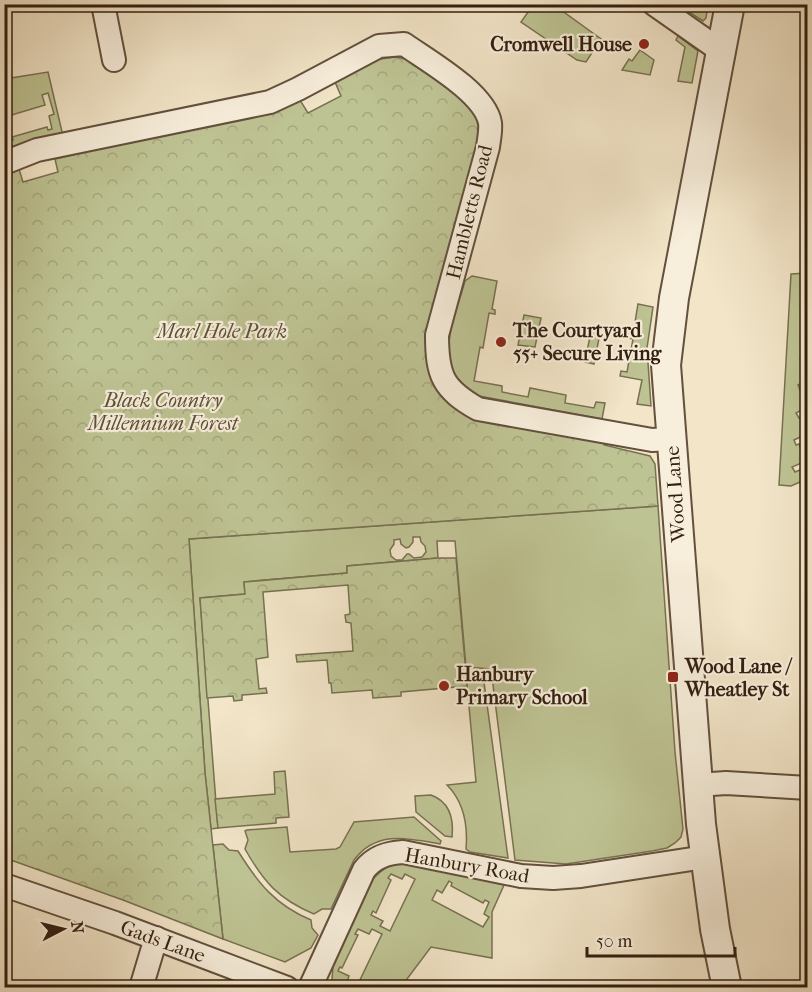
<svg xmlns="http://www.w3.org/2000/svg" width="812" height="992" viewBox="0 0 812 992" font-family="'IM FELL French Canon',serif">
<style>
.green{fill:#bec393;stroke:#787151;stroke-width:1.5;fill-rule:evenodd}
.forest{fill:url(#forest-crowns);stroke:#787151;stroke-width:1.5}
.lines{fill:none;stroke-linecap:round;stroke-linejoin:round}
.minor-casing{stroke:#63503d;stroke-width:26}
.tertiary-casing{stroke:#63503d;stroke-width:32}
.minor{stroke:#f7eedb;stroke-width:22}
.tertiary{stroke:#f7eedb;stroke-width:28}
.poi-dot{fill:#8f2418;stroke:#f7eedb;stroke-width:2}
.labels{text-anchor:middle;stroke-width:4.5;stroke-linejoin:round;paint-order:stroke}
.poi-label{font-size:20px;font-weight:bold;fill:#331f0f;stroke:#f7eedb;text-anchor:start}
.street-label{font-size:20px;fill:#331f0f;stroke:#f7eedb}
.park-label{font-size:20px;font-style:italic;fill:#5d5037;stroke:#f7eedb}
</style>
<defs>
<pattern id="forest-crowns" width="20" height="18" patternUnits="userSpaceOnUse" patternTransform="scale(1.5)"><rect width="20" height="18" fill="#bec393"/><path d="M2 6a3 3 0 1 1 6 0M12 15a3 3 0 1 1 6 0" fill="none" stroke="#a4a77e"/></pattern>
</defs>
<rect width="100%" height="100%" fill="#f2e5c8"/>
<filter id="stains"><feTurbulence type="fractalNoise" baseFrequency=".00333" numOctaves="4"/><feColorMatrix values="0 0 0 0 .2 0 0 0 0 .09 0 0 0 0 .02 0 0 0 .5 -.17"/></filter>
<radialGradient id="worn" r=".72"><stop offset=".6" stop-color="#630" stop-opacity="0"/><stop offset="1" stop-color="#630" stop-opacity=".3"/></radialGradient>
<!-- green -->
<g class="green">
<path d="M533 5H554L601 39 586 62 577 60 521 22Z"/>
<path d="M678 5H708L706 18 703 21Z"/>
<path d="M678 36 698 51 692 83 678 81 685 47 676 40Z"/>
<path d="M640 50 654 60 650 75 622 70 629 59 632 61Z"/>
<path d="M48 72 63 136 5 152 4 129 8 141 13 140 12 137 47 127 48 130 52 129 49 116 54 114 48 93 42 95 45 105 5 117V79Z"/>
<path d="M807 273V302L804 304 806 309H807V328L802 331 804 336 807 335V355L800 358 807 369V381L798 385 800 390H803L807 400V407L796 413 799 418 801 417 807 434 794 440 796 445 799 444 806 461 792 467 795 472 807 467V479L791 486 779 485 791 274Z"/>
<path d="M472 276 497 281 492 309 495 310V314L489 313 483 348 480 347 474 381 502 386V392L528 397 530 388 566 395 565 403 594 408 596 402 605 403 602 419 479 396C428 375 454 320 465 281Z"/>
<path d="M638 304 653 307 647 348 651 406 637 404 642 380 620 376 621 371 627 372 633 339 628 338V333L633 334Z"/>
<path d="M524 315 541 318 535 347 518 345Z"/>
<path d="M592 326 601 328 594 364 585 362Z"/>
<path d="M658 506 675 752 683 829 681 837 675 843 667 848 652 851 566 864 515 860 491 669 466 667 455 541H437L438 558 347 566V573L244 582 245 594 200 598 218 828 211 829 205 773 189 539ZM413 537H420L421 542 425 546 426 552 422 557 414 558 409 554H407L402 560H396L391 556 390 550 394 544V540L400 539 401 544 406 548 409 547 413 542Z"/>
<path d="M466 674 483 675 508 858 470 852 466 849C468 825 464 802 447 785L476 782Z"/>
<path d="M431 795C450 802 454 818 452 837L445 836 416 812 415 796Z"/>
<path d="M414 817 441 841 440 844C408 838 376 830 354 860L331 909H322L314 914C278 899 263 881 245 849L248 840 245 831 247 830 287 827 290 852 336 849 340 847 354 822Z"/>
<path d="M223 844 229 850 238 851C258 883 275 905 311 920L312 928 318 935 311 948 285 962 223 939 213 845Z"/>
<path d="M404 862 504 885 492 912V958L431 947 401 987H336L332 979 333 967 373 879C382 869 390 864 404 862ZM391 874 402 879 405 874 415 879 390 931 380 926 383 921 371 915 373 911 376 913 391 880 388 878ZM449 881 452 883 451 886 483 903 485 900 489 902 484 914 489 917 483 927 432 900 437 890 442 893ZM358 929 369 934 372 929 382 934 357 986 347 982 349 976 338 971 340 967 342 968 358 935 355 934Z"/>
</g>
<!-- forest -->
<g class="forest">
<path d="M395 57C404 58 412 61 421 65 433 71 471 103 476 114 480 124 478 136 477 147L427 345 429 369 438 389 604 439V445L650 456 655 464 658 506 189 539 205 773 223 939 123 900 5 858V176L19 169 23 182 58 172 55 159 300 100 308 113 341 96 335 82 374 60Z"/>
<path d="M438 558H456L467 686 401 692V696L373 698 372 690 332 693 331 683H329L327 660 297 662 296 655 353 651 351 623 346 622 345 615 350 614 348 585 263 592 268 657 256 659 259 689 266 688 267 693 242 695V700L234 701 233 696 207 698 200 598 245 594 244 582 347 573V566Z"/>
<path d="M285 771 289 817 276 818V823L218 828 215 799 275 794 274 772Z"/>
</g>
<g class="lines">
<!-- minor casing -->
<g class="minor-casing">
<g id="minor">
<path d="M103 4 114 60"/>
<path d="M654 4 721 51"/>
<path d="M4 163 37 150 270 102 298 89 379 46 404 44C428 61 485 93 490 123 491 130 489 139 488 147L437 335C437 376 443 389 478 409L652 440 671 439"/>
<path d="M697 785 726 783 808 788"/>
<path d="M4 885 115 923 287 988"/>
<path d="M141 988 156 938"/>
<path d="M310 988 364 870C374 857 387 853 403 852L521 876 553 878 581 876 705 857"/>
</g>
</g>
<!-- tertiary casing -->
<g class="tertiary-casing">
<path id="tertiary" d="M727 988 715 929 701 824 666 365 674 298 730 4"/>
</g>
<!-- minor -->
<use href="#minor" class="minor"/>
<!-- tertiary -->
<use href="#tertiary" class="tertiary"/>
</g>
<!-- markers -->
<g class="poi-dot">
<circle cx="644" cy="44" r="6"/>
<circle cx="501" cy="342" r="6"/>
<rect x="667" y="671" width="12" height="12" rx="3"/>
<circle cx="444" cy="686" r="6"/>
</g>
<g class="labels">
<!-- poi labels -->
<g class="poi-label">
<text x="632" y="51" text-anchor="end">Cromwell House</text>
<text x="513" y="337">The Courtyard<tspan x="513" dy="23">55+ Secure Living</tspan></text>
<text x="685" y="673">Wood Lane /<tspan x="685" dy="23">Wheatley St</tspan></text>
<text x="456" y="681">Hanbury<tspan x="456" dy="23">Primary School</tspan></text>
</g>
<!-- street labels -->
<g class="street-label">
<text transform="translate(469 212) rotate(-76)" y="7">Hambletts Road</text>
<text transform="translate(675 494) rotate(-94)" y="7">Wood Lane</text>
<text transform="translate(467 865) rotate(10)" y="7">Hanbury Road</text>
<text transform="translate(163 941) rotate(20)" y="7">Gads Lane</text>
</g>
<!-- park labels -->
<g class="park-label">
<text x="222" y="338">Marl Hole Park</text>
<text x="163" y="407">Black Country<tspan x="163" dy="23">Millennium Forest</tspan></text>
</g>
</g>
<!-- margin -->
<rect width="812" height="992" fill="none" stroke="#f2e5c8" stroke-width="24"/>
<rect x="6" y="6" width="800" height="980" fill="none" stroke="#331f0f" stroke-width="3"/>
<rect x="12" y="12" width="788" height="968" fill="none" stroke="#331f0f" stroke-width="1.5"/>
<!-- north arrow -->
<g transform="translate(63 929) rotate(83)" stroke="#f7eedb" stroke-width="4.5" paint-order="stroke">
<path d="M0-4.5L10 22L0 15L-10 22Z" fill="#331f0f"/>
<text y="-9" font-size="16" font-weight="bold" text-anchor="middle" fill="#331f0f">N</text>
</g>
<!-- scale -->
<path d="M587 947v9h148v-9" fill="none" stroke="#331f0f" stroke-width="3"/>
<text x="596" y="947" font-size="18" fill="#331f0f" stroke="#f7eedb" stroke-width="4.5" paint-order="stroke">50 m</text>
<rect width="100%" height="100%" filter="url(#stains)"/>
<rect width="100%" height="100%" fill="url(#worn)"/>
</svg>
